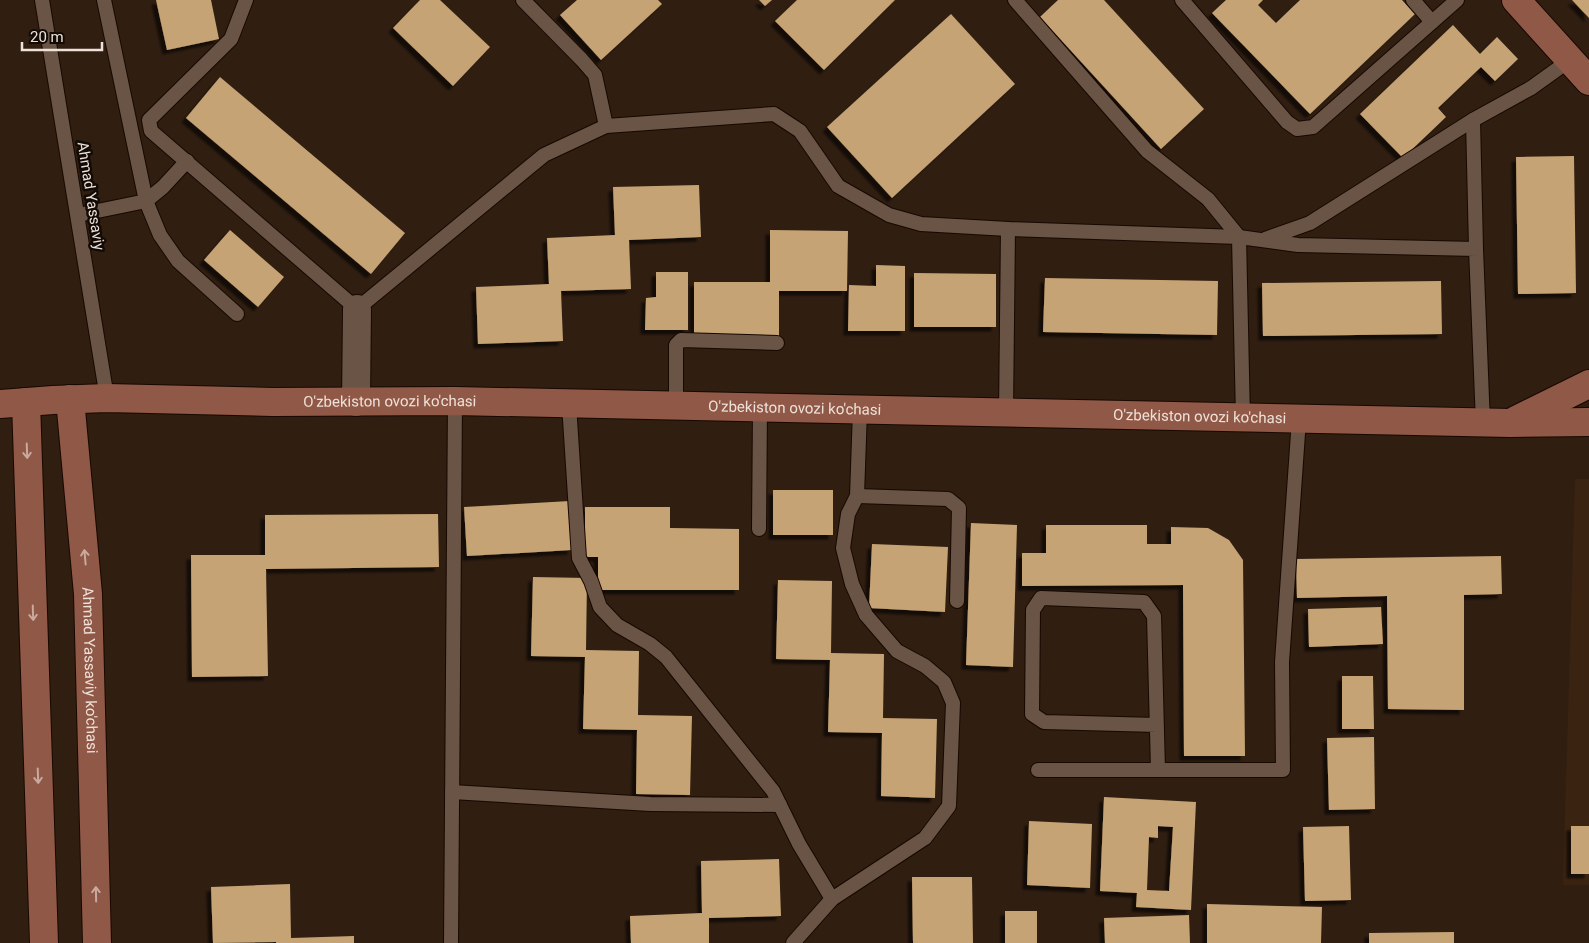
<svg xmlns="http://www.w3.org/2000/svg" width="1589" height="943" viewBox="0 0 1589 943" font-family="Roboto,sans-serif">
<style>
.built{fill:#3b2311}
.building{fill:#c6a374;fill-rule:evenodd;filter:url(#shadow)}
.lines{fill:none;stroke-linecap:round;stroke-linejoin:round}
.lane-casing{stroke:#180800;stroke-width:16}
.street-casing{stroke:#180800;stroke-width:30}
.secondary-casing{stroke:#180800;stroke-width:30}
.lane{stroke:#695445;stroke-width:14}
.street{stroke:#695445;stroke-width:28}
.secondary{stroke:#905846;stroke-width:28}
.oneway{stroke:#c8aa9e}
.labels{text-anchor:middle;stroke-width:5;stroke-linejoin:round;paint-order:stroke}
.street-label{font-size:15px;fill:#eee1d9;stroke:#120a05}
</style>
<defs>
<filter id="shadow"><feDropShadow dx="-4.5" dy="4.5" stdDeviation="1" flood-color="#0009"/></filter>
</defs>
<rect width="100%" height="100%" fill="#301e11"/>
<!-- built -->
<path class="built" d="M1575 479H1589V885H1563Z"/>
<!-- building -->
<g class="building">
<path d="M156 0H211L219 39 167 50Z"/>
<path d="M420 0H440L490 47 453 86 393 28Z"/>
<path d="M577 0H658L662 4 601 60 560 15Z"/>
<path d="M759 0H772L765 6Z"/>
<path d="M797 0H895L824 70 775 21Z"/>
<path d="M1058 0H1104L1204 109 1161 149 1040 17Z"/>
<path d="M1226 0H1263L1258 5 1276 23 1300 0H1402L1415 14 1310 114 1212 13Z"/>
<path d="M1572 0H1589V18Z"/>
<path d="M951 14 1015 84 892 198 827 127Z"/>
<path d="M1453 25 1480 54 1497 37 1518 59 1495 81 1481 67 1438 108 1446 117 1403 158 1360 114Z"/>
<path d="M220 77 405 233 371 274 186 118Z"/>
<path d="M1574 156 1576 293 1518 294 1516 157Z"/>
<path d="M699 185 701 237 629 240 631 289 561 291 563 341 478 344 476 287 549 284 547 238 615 235 613 187Z"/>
<path d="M230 230 284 277 258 307 204 260Z"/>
<path d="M770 230 848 231 847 291H779V338L694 337V282H770Z"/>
<path d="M876 265 905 266V331H848L849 285 876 286Z"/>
<path d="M656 272H688V330H645L646 298 656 297Z"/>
<path d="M914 273 996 274V327H914Z"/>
<path d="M1045 278 1218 281 1217 335 1043 332Z"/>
<path d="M1441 281 1442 334 1263 336 1262 283Z"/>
<rect x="773" y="490" width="60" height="45"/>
<path d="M570 501 572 550 467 556 464 507Z"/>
<path d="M585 507H670V528L739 529V590H598V557H585Z"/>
<path d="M438 514 439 567 266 569 268 676 192 677 191 555H265V515Z"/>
<path d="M971 523 1017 525 1013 667 966 665Z"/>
<path d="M1046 525H1147V544H1171V527L1208 528 1229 540 1243 560 1245 756H1184L1183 585 1022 586V553H1046Z"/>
<path d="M872 544 948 547 945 612 869 608Z"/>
<path d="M1501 556 1502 594 1464 595V710L1388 709 1387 596 1297 598 1296 559Z"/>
<path d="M533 577 587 578 586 650 639 651 638 715 692 716 690 795 636 794 637 730 583 729 585 657 531 656Z"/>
<path d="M778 580 832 581 831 653 884 654 883 718 937 719 935 798 881 796 882 733 828 732 830 660 776 659Z"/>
<path d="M1381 607 1383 644 1309 647 1308 609Z"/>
<path d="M1342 676H1373L1374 729H1342Z"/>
<path d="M1374 737 1375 809 1329 810 1327 738Z"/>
<path d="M1104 797 1196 802 1191 910 1136 907 1137 893 1100 891ZM1158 826 1173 827 1169 891 1147 890 1149 837 1158 838Z"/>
<path d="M1029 821 1092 824 1090 888 1027 885Z"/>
<path d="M1349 826 1351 900 1305 901 1303 827Z"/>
<rect x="1571" y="826" width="18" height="48"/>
<path d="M779 859 781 916 709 918V943H631L630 916 702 913 701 861Z"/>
<path d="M912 877H972L973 943H913Z"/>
<path d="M290 884 291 938 354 936V943H276V942L213 943 211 887Z"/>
<path d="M1207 904 1322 907 1321 943H1207Z"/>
<rect x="1005" y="911" width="32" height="32"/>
<path d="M1189 915 1190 943H1105L1104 918Z"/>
<path d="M1454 932V943H1369V933Z"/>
</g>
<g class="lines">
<!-- lane casing -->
<g class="lane-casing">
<g id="lane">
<path d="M42 0 107 398"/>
<path d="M104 0 146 201 160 235 178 261 237 314"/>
<path d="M246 0 231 39 149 120 151 131 357 309 544 155 606 126 774 114 800 131 838 186 889 215 921 224 1008 229 1239 237 1298 245 1476 249 1483 423"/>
<path d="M523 0 582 60 595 75 606 126"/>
<path d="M1015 0 1147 151 1208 199 1239 237 1243 418"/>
<path d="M1182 0 1287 122 1297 129 1313 127 1457 0"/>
<path d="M1413 0 1432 22"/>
<path d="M1473 120 1476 249"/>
<path d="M78 215 146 201 163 187 187 161"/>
<path d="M1265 239 1310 223 1473 120 1531 88 1570 60"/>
<path d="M569 404 579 558 591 581 600 607 617 625 650 644 666 657 773 791 799 844 832 899"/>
<path d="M676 406V345L681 340 777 343"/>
<path d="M1006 413 1008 229"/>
<path d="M857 496 948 499 959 508 957 601"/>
<path d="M759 529 760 408"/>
<path d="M1157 725 1044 722 1032 714 1033 610 1041 598 1144 602 1154 616 1158 770"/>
<path d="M1038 770H1283L1282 662 1299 419"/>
<path d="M452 792 650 804 780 805"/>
<path d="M451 943 455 401"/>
<path d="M793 943 832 899 925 838 949 806 953 703 944 682 925 666 897 651 866 615 852 584 843 548 848 514 857 496 860 410"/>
</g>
</g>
<!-- street casing -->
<g class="street-casing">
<path id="street" d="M356 402 357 309"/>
</g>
<!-- secondary casing -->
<g class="secondary-casing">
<g id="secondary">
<path d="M1516 0 1589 81"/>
<path id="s1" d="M70 399 88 594 97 943"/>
<path d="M26 402 44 943"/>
<path id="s2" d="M0 404 53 400 107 398 273 402 455 401 1510 423 1589 422"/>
<path d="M1516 420 1589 384"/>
</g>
</g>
<!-- lane -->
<use href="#lane" class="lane"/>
<!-- street -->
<use href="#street" class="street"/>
<!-- secondary -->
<use href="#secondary" class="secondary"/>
</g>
<!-- one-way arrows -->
<defs><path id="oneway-shaft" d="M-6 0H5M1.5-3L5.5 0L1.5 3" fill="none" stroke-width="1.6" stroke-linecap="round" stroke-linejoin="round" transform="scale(1.25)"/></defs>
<g class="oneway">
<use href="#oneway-shaft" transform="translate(27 451) rotate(88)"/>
<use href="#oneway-shaft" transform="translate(85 557) rotate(-95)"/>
<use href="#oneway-shaft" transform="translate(33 613) rotate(88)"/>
<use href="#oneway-shaft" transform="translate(38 776) rotate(88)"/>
<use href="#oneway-shaft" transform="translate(96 894) rotate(-91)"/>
</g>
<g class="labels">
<!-- street labels -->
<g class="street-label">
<text transform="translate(91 196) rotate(81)" y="5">Ahmad Yassaviy</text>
<text dy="5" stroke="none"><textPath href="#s2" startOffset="390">O'zbekiston ovozi ko'chasi</textPath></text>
<text dy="5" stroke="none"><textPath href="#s2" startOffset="795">O'zbekiston ovozi ko'chasi</textPath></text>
<text dy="5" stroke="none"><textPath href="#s2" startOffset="1200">O'zbekiston ovozi ko'chasi</textPath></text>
<text dy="5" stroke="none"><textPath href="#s1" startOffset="272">Ahmad Yassaviy ko'chasi</textPath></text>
</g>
</g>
<!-- scale -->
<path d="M22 42v8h80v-8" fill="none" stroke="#eee1d9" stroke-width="2.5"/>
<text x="30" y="42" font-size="15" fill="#eee1d9" stroke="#120a05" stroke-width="4" paint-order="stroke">20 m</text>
</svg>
